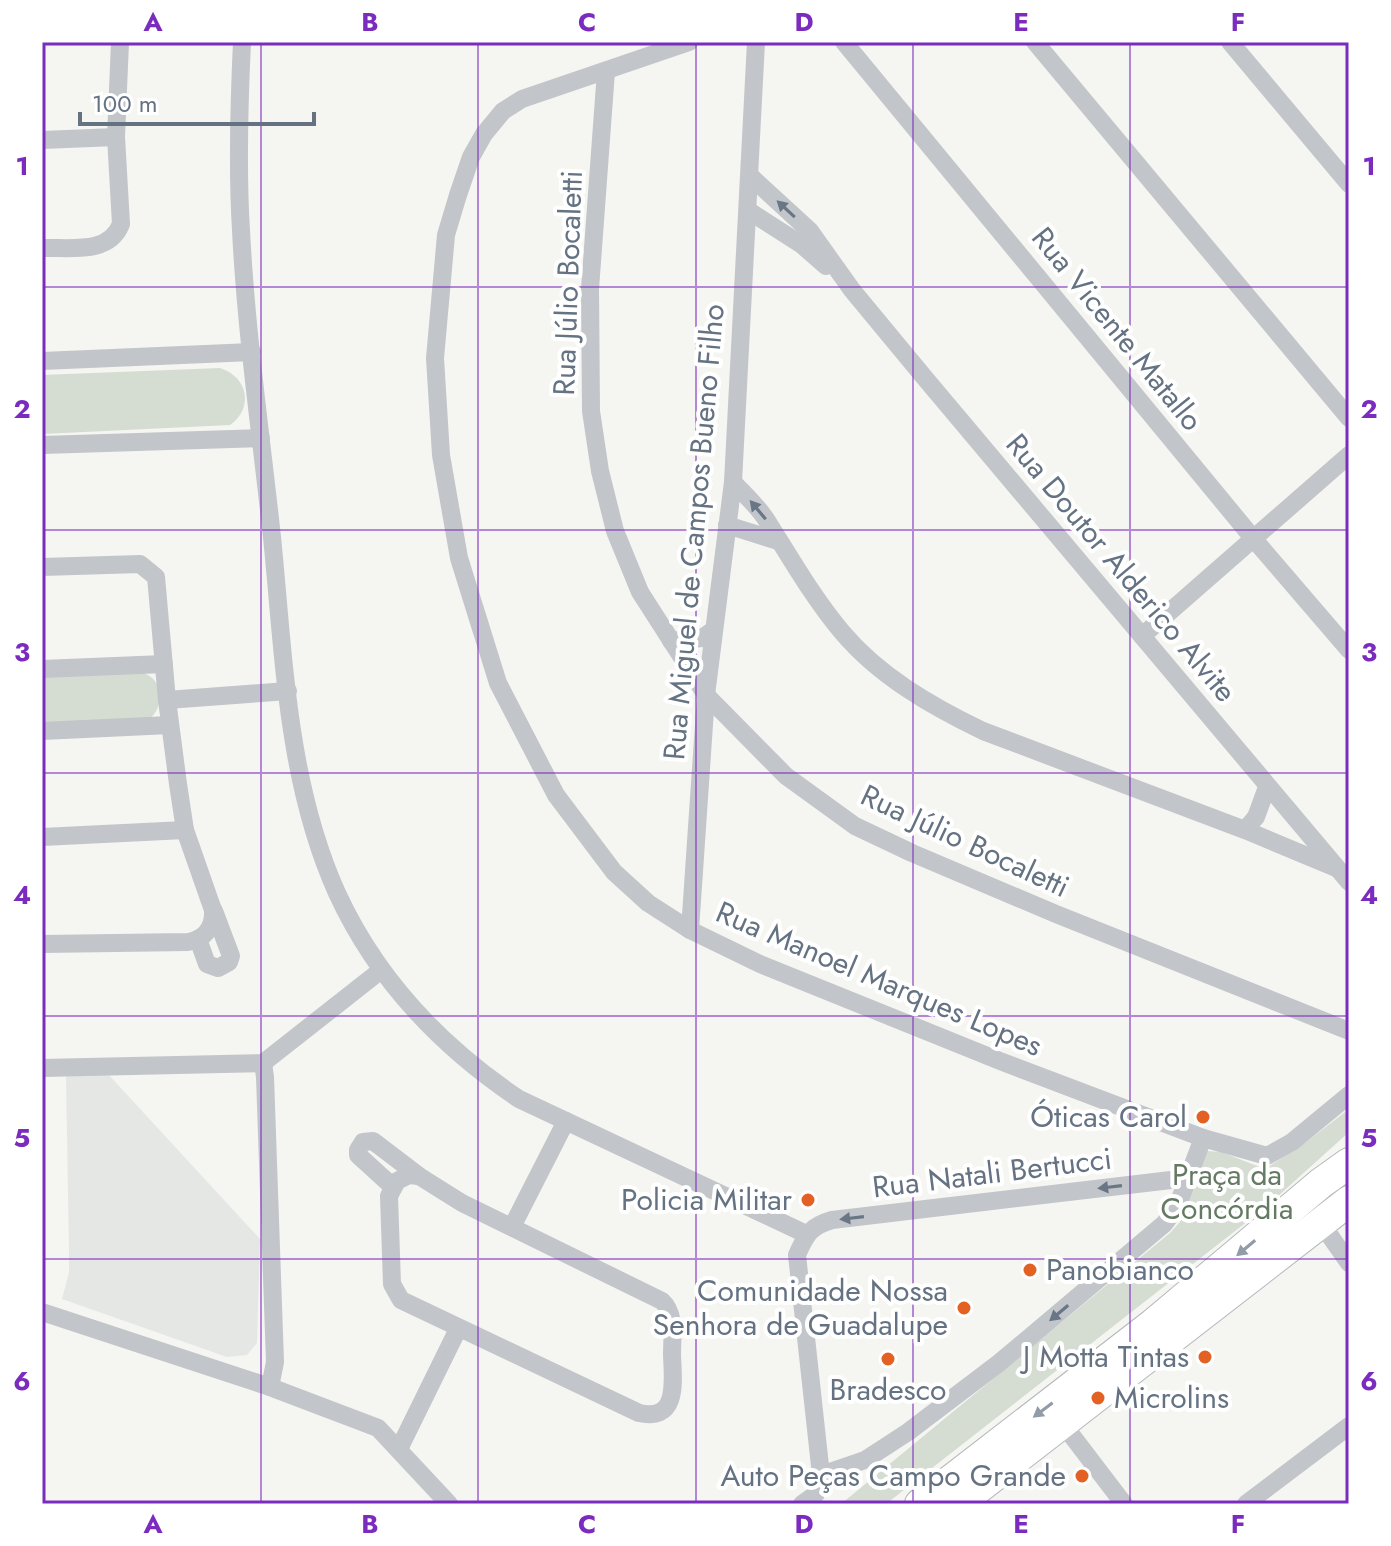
<svg xmlns="http://www.w3.org/2000/svg" width="1391" height="1546" viewBox="0 0 1391 1546" font-family="Jost,sans-serif">
<style>
.built{fill:#e5e7e5}
.green{fill:#d5dcd2}
.lines{fill:none;stroke-linecap:round;stroke-linejoin:round}
.primary-casing{stroke:#b5b9bd;stroke-width:32}
.street{stroke:#c2c5c9;stroke-width:18}
.primary{stroke:#fff;stroke-width:30}
.oneway{fill:#697686}
.oneway2{fill:#929ca8}
.grid{fill:none;stroke:#7b2cbf;stroke-width:2;stroke-opacity:0.55}
.poi-dot{fill:#e36223;stroke:#fff;stroke-width:3}
.labels{text-anchor:middle;stroke-width:8;stroke-linejoin:round;paint-order:stroke}
.street-label{font-size:30px;fill:#647282;stroke:#fff}
.poi-label{font-size:30px;fill:#647282;stroke:#fff;text-anchor:end}
.park-label{font-size:30px;fill:#657a63;stroke:#fff}
.neatline{fill:none;stroke:#7b2cbf;stroke-width:3}
.grid-label{font-size:26px;text-anchor:middle;font-weight:bold;fill:#7b2cbf}
</style>
<rect width="100%" height="100%" fill="#f5f5f1"/>
<!-- built -->
<path class="built" d="M107 1073 260 1239 257 1343 247 1355 227 1357 62 1299 69 1272V1252L66 1076Z"/>
<!-- green -->
<g class="green">
<path d="M220 368C248 377 254 408 230 425L42 434V375Z"/>
<path d="M143 673C164 679 165 708 148 720L42 724V677Z"/>
<path d="M1349 1109V1132L1267 1206 886 1504H841L1170 1233 1180 1222 1187 1192 1207 1151 1221 1152 1265 1169 1305 1143Z"/>
</g>
<g class="lines">
<!-- primary casing -->
<g class="primary-casing">
<g id="primary">
<path d="M920 1504 1153 1324 1321 1183 1349 1163"/>
<path d="M958 1504 1349 1201"/>
</g>
</g>
<!-- street -->
<g class="street">
<path d="M242 42C239 105 237 167 241 230 246 332 261 435 272 537 284 657 287 782 337 893 377 980 440 1046 519 1099L806 1234"/>
<path d="M689 42 522 99 503 111 484 134 471 157 458 195 446 235 435 358 441 455 459 558 498 683 556 795 614 872 648 903 690 930 760 964 1000 1061 1203 1138 1267 1156 1292 1142 1349 1095"/>
<path d="M844 42 1252 537 1349 650"/>
<path d="M1035 42 1349 418"/>
<path d="M1230 42 1349 184"/>
<path d="M606 71 590 289 591 411 600 471 615 531 640 592 706 695 786 776 855 826 912 853 1056 914 1349 1031"/>
<path d="M42 140 116 137"/>
<path d="M750 176 810 231 852 290 924 377 1349 882"/>
<path d="M749 211 802 245 826 266"/>
<path d="M42 248C70 247 109 255 121 224L116 137 120 42"/>
<path d="M42 361 252 352"/>
<path d="M42 445 261 438"/>
<path d="M733 482C745 495 760 508 769 524 792 560 814 599 842 632 879 676 931 706 983 731L1245 830 1336 868"/>
<path d="M727 525 778 541"/>
<path d="M42 567 140 564 156 577 167 700 178 784 185 830 213 910C214 927 205 939 188 942L42 944"/>
<path d="M1142 636 1349 455"/>
<path d="M671 641 702 638 712 631"/>
<path d="M42 669 164 664"/>
<path d="M167 700 288 691"/>
<path d="M42 731 170 725"/>
<path d="M1245 830 1256 817 1267 787"/>
<path d="M42 837 185 830"/>
<path d="M690 930 706 695 733 482 756 42"/>
<path d="M198 939 207 964 218 968 229 962 231 956 214 911"/>
<path d="M263 1063 265 1077 275 1362 270 1387"/>
<path d="M42 1068 263 1063 380 971"/>
<path d="M409 1175 419 1176 462 1203 662 1301C676 1314 672 1337 672 1355 673 1381 679 1422 639 1413L401 1300 392 1284 389 1196 397 1181Z"/>
<path d="M392 1186 358 1155V1150L363 1142 373 1141 419 1176"/>
<path d="M1321 1223 1349 1263"/>
<path d="M512 1227 566 1121"/>
<path d="M42 1312 270 1387 378 1428 449 1504"/>
<path d="M1063 1424 1124 1504"/>
<path d="M399 1449 458 1329"/>
<path d="M821 1475 865 1460 908 1432 999 1363 1164 1224 1177 1207 1203 1138"/>
<path d="M802 1504 816 1494 821 1475 797 1255C806 1234 811 1226 832 1220L1188 1178"/>
<path d="M1246 1504 1349 1426"/>
</g>
<!-- primary -->
<use href="#primary" class="primary"/>
</g>
<!-- one-way arrows -->
<defs><path id="oneway-solid" d="M-6-.8H1V-3.2L6.5 0L1 3.2V.8H-6Z" transform="scale(2)"/></defs>
<g class="oneway">
<use href="#oneway-solid" transform="translate(786 209) rotate(-137)"/>
<use href="#oneway-solid" transform="translate(758 510) rotate(-130)"/>
<use href="#oneway-solid" transform="translate(1110 1187) rotate(173)"/>
<use href="#oneway-solid" transform="translate(852 1218) rotate(173)"/>
<use href="#oneway-solid" transform="translate(1059 1313) rotate(140)"/>
</g>
<g class="oneway2">
<use href="#oneway-solid" transform="translate(1246 1248) rotate(140)"/>
<use href="#oneway-solid" transform="translate(1043 1410) rotate(143)"/>
</g>
<!-- grid -->
<path class="grid" d="M261 42V1504M478 42V1504M696 42V1504M913 42V1504M1130 42V1504M42 287H1349M42 530H1349M42 773H1349M42 1016H1349M42 1259H1349"/>
<!-- markers -->
<g class="poi-dot">
<circle cx="1203" cy="1117" r="8"/>
<circle cx="808" cy="1200" r="8"/>
<circle cx="1030" cy="1270" r="8"/>
<circle cx="964" cy="1308" r="8"/>
<circle cx="1205" cy="1357" r="8"/>
<circle cx="888" cy="1359" r="8"/>
<circle cx="1098" cy="1398" r="8"/>
<circle cx="1082" cy="1476" r="8"/>
</g>
<g class="labels">
<!-- street labels -->
<g class="street-label">
<text transform="translate(568 283) rotate(-88)" y="10">Rua Júlio Bocaletti</text>
<text transform="translate(1117 329) rotate(51)" y="10">Rua Vicente Matallo</text>
<text transform="translate(694 532) rotate(-85)" y="10">Rua Miguel de Campos Bueno Filho</text>
<text transform="translate(1121 568) rotate(50)" y="10">Rua Doutor Alderico Alvite</text>
<text transform="translate(965 841) rotate(25)" y="10">Rua Júlio Bocaletti</text>
<text transform="translate(879 979) rotate(23)" y="10">Rua Manoel Marques Lopes</text>
<text transform="translate(992 1173) rotate(-7)" y="10">Rua Natali Bertucci</text>
</g>
<!-- poi labels -->
<g class="poi-label">
<text x="1187" y="1127">Óticas Carol</text>
<text x="792" y="1210">Policia Militar</text>
<text x="1046" y="1280" text-anchor="start">Panobianco</text>
<text x="948" y="1301">Comunidade Nossa<tspan x="948" dy="34">Senhora de Guadalupe</tspan></text>
<text x="1189" y="1367">J Motta Tintas</text>
<text x="888" y="1400" text-anchor="middle">Bradesco</text>
<text x="1114" y="1408" text-anchor="start">Microlins</text>
<text x="1066" y="1486">Auto Peças Campo Grande</text>
</g>
<!-- park labels -->
<g class="park-label">
<text x="1227" y="1185">Praça da<tspan x="1227" dy="34">Concórdia</tspan></text>
</g>
</g>
<!-- border -->
<rect width="1391" height="1546" fill="none" stroke="#ffffff" stroke-width="88"/>
<!-- scale -->
<path d="M80 112v12h234v-12" fill="none" stroke="#647282" stroke-width="4"/>
<text x="92" y="112" font-size="24" fill="#647282" stroke="#ffffff" stroke-width="6" paint-order="stroke">100 m</text>
<rect x="44" y="44" width="1303" height="1458" class="neatline"/>
<g class="grid-label">
<text x="153" y="31">A</text>
<text x="370" y="31">B</text>
<text x="587" y="31">C</text>
<text x="804" y="31">D</text>
<text x="1021" y="31">E</text>
<text x="1238" y="31">F</text>
<text x="22" y="175">1</text>
<text x="1369" y="175">1</text>
<text x="22" y="418">2</text>
<text x="1369" y="418">2</text>
<text x="22" y="661">3</text>
<text x="1369" y="661">3</text>
<text x="22" y="904">4</text>
<text x="1369" y="904">4</text>
<text x="22" y="1147">5</text>
<text x="1369" y="1147">5</text>
<text x="22" y="1390">6</text>
<text x="1369" y="1390">6</text>
<text x="153" y="1533">A</text>
<text x="370" y="1533">B</text>
<text x="587" y="1533">C</text>
<text x="804" y="1533">D</text>
<text x="1021" y="1533">E</text>
<text x="1238" y="1533">F</text>
</g>
</svg>
